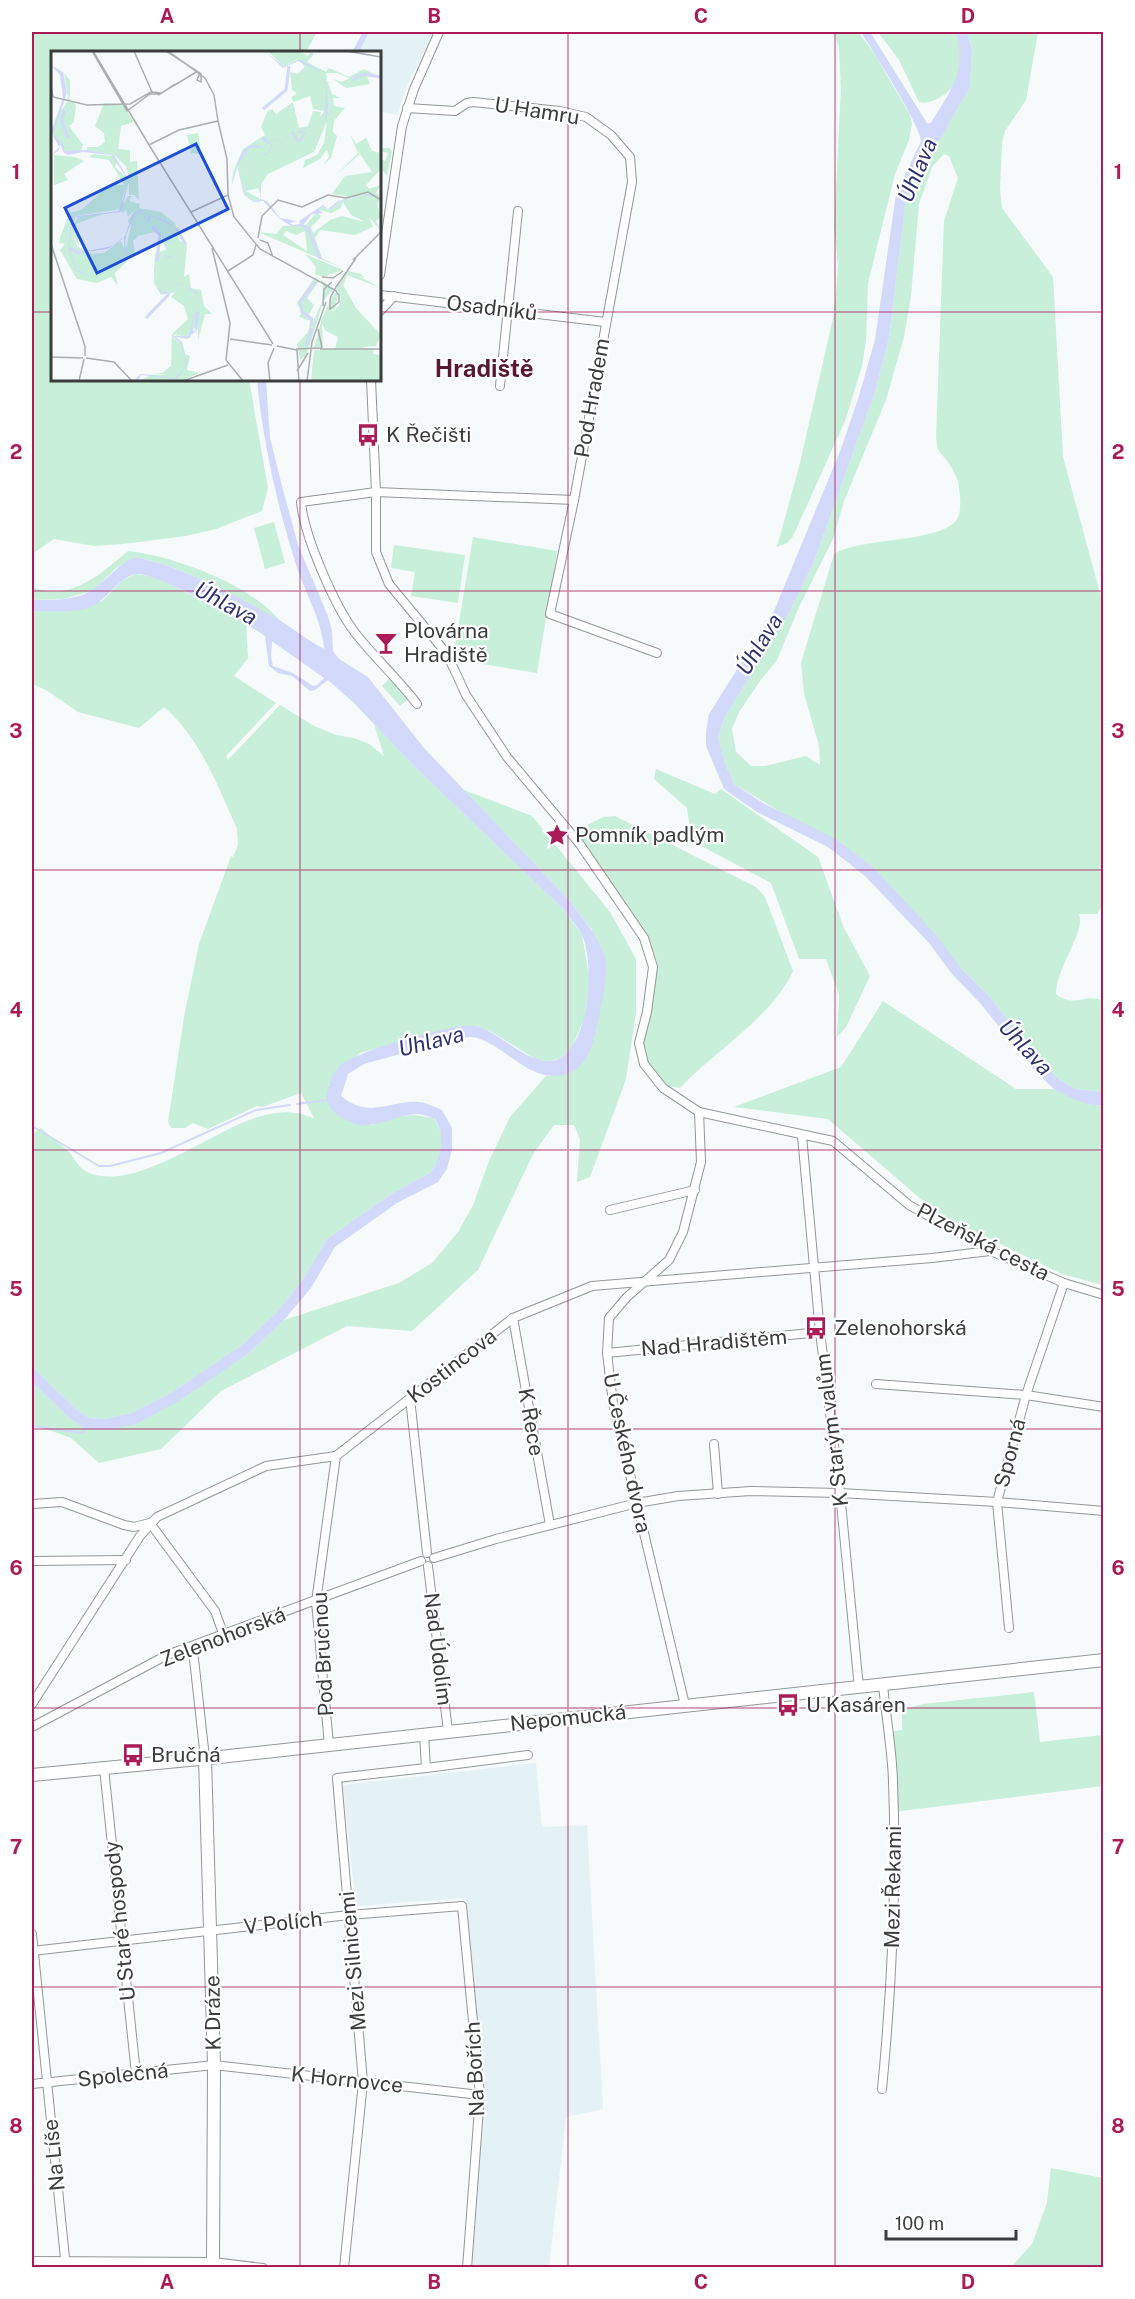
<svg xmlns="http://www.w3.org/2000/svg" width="1135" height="2299" viewBox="0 0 1135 2299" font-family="'Public Sans',sans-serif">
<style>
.built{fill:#e4f1f5}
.green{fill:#c7efd9;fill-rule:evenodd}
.water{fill:#d2d9fb;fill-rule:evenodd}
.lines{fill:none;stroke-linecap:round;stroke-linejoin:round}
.stream{stroke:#d2d9fb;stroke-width:2}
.street-casing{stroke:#929697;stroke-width:10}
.secondary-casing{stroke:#929697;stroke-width:14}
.street{stroke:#fff;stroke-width:8}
.secondary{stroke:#fff;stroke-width:12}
.grid{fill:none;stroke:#aa1b57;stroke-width:1.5;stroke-opacity:0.55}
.labels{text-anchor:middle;stroke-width:4.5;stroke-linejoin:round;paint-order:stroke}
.street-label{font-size:21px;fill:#3b3d3d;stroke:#fff}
.poi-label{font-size:21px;fill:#3b3d3d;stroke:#fff;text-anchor:start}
.water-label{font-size:22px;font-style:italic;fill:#2d3171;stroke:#fff}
.quarter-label{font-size:24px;font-weight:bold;fill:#5a1730;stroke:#fff}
.inset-river{fill:none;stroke:#d2d9fb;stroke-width:3}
.inset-road{fill:none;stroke:#abaeaf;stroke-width:1.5}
.view{fill:#1d4ed8;fill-opacity:0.15;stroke:#1d4ed8;stroke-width:3}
.inset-edge{fill:none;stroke:#3b3d3d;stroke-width:3}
.neatline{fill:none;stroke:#aa1b57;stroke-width:2}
.grid-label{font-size:20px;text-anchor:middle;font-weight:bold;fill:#aa1b57}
</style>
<rect width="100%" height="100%" fill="#f6fafb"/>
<!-- built -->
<g class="built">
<path d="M369 32H434L407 86 397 115 380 112V52H359Z"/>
<path d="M536 1763 542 1827 587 1825 603 2109 566 2117 549 2267H471L484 2106 465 1898 356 1906 343 1785Z"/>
</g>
<!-- green -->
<g class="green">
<path d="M32 32H317L306 52H52V380H249L268 488 262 511 216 529 186 536 123 544 94 546 54 539 32 554Z"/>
<path d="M834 32H858L874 53 910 115 912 124 909 140 895 174 868 283 866 341 862 366 845 421 793 536 787 543 777 547 799 467 834 314 838 266 834 226 841 89 839 48Z"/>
<path d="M878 32H956C957 37 960 44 961 50 961 58 959 71 957 79 952 92 932 106 919 102L899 60Z"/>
<path d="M967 32H1038L1026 100 1005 131 1002 143 1000 189 1002 208 1053 277 1063 457 1103 604V904L1097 914H1079C1086 931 1056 968 1056 994 1076 1009 1084 992 1103 1001V1092L1076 1089 1060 1080 1041 1062 989 996 960 967 873 867 734 784 725 763 718 738 724 718 787 617 813 564 875 392 889 338 906 197 970 87 972 49ZM944 154 949 156 958 178 944 221 936 438C937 442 937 448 939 451 941 455 946 458 948 462 952 468 959 480 959 487 960 495 962 512 957 519 942 543 861 537 834 554L801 663 804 693 819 746 820 765 806 756 765 766H751L736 752 732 729 739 712 760 681 777 660 799 607 833 539 844 501 886 400 904 337 911 296 919 204 932 167Z"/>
<path d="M383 148H390L392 151 387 176 380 167V159L385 161 388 153 381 151 380 157V151Z"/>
<path d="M274 522 285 563 265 569 254 528Z"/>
<path d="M473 537 557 551 537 673 453 659Z"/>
<path d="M394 545 465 555 458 603 411 596 415 572 391 568Z"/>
<path d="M128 551C175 556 252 585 281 622 235 597 187 567 135 557L116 568 94 590 64 599 32 600V587C69 603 101 574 128 551Z"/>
<path d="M135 574 156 577 246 623 248 658 234 676 276 703 226 756 228 760 280 705 314 726 336 735 354 738 369 744 384 756 374 724 414 766 563 909 582 935 590 981 584 1019 571 1049 560 1058 550 1061 537 1060 490 1031 476 1026 457 1027 360 1053 328 1085 371 1125C394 1117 410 1111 434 1119L441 1131V1148L436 1164 430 1173 391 1194 327 1239 302 1281 276 1313 242 1345 174 1391 132 1413 105 1419 89 1418 75 1408 32 1367V1135L41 1128C49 1136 58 1141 66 1149 74 1156 77 1167 87 1172 133 1194 212 1131 255 1118 267 1114 283 1111 296 1113 302 1113 308 1117 314 1118L301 1093 262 1107 257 1106 208 1129 193 1123 185 1128H171L168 1122 184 1017 199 944 231 856 233 857 238 845 237 829C218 786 200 738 164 707L139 728 78 712 46 690 32 684V611L67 610 102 601 122 581Z"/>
<path d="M391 677 410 697 400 706 382 686Z"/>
<path d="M656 769 715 794 721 789 818 857 844 928 870 976 846 1027 837 1037 839 995 826 959H799L771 883 692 841 687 808 654 779Z"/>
<path d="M464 790 532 816 610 912 636 959V1012L626 1079 590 1177 577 1182 580 1139 574 1125H554L533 1154 478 1270 412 1331 347 1326 221 1391 161 1449 99 1463 71 1438 32 1424V1382L68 1417 85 1429 179 1400 249 1353 284 1320 399 1283 432 1263 458 1232 473 1205 489 1161 510 1117 546 1076 561 1075 594 1038 592 930 571 902Z"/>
<path d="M615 816 756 887 765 897 793 971C770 1020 716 1049 680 1088L667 1086 647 1061 644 1041 653 1001 658 964 648 937 576 831 603 817Z"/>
<path d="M883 1001 1016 1089H1054L1087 1104 1103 1106V1285L1062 1274 937 1213 828 1119 734 1107 841 1067Z"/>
<path d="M1034 1692 1040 1742 1103 1735V1786L893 1812 887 1732 902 1730V1713L905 1709 923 1704Z"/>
<path d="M1051 2168 1103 2178V2267H1011L1032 2244 1047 2203Z"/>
</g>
<!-- water -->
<g class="water">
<path d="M363 32H369L359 52H352Z"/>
<path d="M861 32H870L927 123H931C951 90 967 72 956 32H967L972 49 970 87 906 198 889 338 875 392 813 564 787 617 724 718 718 738 725 763 734 784 763 803 834 838 873 867 937 936 960 967 989 996 1041 1062 1060 1080 1076 1089 1103 1092V1106L1087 1104 1071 1098 1054 1089 1033 1069 980 1003 952 974 929 943 865 876 828 847 757 812 724 789 706 746V731L709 714 774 611 841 449 858 399 875 340 896 194 921 141C920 124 872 50 861 32Z"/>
<path d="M257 380H266L270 438 281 482 298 545 328 616 332 631 333 651 339 659 368 677 424 748 571 902C583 919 598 936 605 957 609 969 603 998 600 1011 595 1035 591 1069 563 1075 529 1082 507 1047 477 1038 471 1036 464 1038 458 1038L364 1064 348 1074 341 1096C371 1120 389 1100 419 1102 427 1103 435 1107 442 1110L452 1128V1149L447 1169 438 1182 397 1203 335 1247 311 1288 284 1320 249 1353 179 1401 136 1424 106 1430 85 1429 68 1417 32 1382V1367L75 1408 89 1418 105 1419 132 1413 174 1391 242 1345 276 1313 302 1281 327 1239 391 1194 430 1173 436 1164 441 1147V1131L435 1119C429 1117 423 1114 417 1114 399 1114 371 1130 355 1124 342 1119 325 1110 327 1094 328 1084 333 1072 340 1066 356 1051 433 1031 456 1027 463 1026 472 1025 479 1027 503 1034 535 1072 560 1058 590 1041 595 963 582 935 577 926 569 917 563 909L414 766 354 703 328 680 315 690 310 691 292 676 278 673 269 666 265 636C244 622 157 572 136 574 121 576 106 600 91 607 78 613 47 611 32 611V600C52 600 78 601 95 588 109 578 118 564 135 557 184 567 237 596 281 621 295 630 309 641 324 649 322 620 305 593 296 565 277 504 263 443 257 380ZM272 642H273L324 678 317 685 313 686 293 673 273 666 271 657Z"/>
</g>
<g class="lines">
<!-- stream -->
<g class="stream">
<path d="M297 1104 327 1100"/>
<path d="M32 1126 99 1166H110L161 1153 256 1110 290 1105"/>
<path d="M32 1426 83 1433 85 1428"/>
</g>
<!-- street casing -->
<g class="street-casing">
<g id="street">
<path d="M407 108 455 111 467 103 473 102 560 111 586 117 611 135 630 157 632 182 574 500 550 614 657 653"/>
<path d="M380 275 402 126 414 89 439 32"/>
<path d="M380 295 605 322"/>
<path d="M380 311 394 296"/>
<path d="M371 380 376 492V552L389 584 447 654 466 695 507 757 579 843 644 938 653 967 647 1012 639 1043 644 1064 663 1088 699 1112 833 1141 909 1205 991 1251 1064 1283 1104 1295"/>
<path d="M500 386 518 211"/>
<path d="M417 704C398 679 375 658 356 634 335 607 304 536 301 502L376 492 574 500"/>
<path d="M802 1136 820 1332 840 1493 859 1688"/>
<path d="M610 1210 695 1190"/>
<path d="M513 1318 550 1525"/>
<path d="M607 1353 820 1332"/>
<path d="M876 1384 1026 1395 1104 1407"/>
<path d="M410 1398 427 1553"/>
<path d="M714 1444 718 1494"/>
<path d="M32 1504 62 1502 124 1525 134 1527 150 1523"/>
<path d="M150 1523 215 1611 224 1636"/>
<path d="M434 1558 496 1539 637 1503 678 1496 751 1491 840 1493 997 1502 1104 1511"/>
<path d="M32 1561 126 1560"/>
<path d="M428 1566 448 1731"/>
<path d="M1009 1628 997 1502 1026 1395 1064 1283"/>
<path d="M190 1647 194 1659 205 1758"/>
<path d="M32 1704 140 1536 157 1517 266 1466 336 1456 513 1318 592 1286 932 1258 990 1251"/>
<path d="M685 1705 613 1403 607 1353 609 1318 627 1297 669 1260 683 1232 701 1162 699 1112"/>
<path d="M32 1727 167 1655 421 1561"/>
<path d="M329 1745 316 1602 336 1456"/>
<path d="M104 1768 136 2074"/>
<path d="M426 1768 528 1755"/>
<path d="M32 1934 66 2268"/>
<path d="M32 1951 349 1915 462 1906 480 2095 467 2268"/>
<path d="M32 2084 214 2065 480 2095"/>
<path d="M882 2089C892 1986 897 1884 893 1781 892 1749 886 1717 883 1685"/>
<path d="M32 2261 213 2262 263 2268"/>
<path d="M344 2268 363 2082 337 1778 426 1768 424 1734"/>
</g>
</g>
<!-- secondary casing -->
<g class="secondary-casing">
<g id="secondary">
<path d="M205 1758 214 2065 213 2268"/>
<path d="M32 1775 220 1757 1104 1660"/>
</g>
</g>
<!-- street -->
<use href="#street" class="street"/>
<!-- secondary -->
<use href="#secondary" class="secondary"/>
</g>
<!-- grid -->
<path class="grid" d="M300 32V52M568 32V2268M835 32V2268M32 312H52M380 312H1104M300 380V2268M32 591H1104M32 870H1104M32 1150H1104M32 1429H1104M32 1708H1104M32 1987H1104"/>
<!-- icons -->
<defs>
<g id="bus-bare" transform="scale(1.8)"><path d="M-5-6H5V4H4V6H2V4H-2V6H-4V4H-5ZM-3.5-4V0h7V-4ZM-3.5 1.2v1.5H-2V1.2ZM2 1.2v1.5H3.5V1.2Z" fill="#aa1b57" stroke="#fff" stroke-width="2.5" paint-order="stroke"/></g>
<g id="bar-bare" transform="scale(1.8)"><path d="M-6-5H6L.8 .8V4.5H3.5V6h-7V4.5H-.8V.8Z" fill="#aa1b57" stroke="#fff" stroke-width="2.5" paint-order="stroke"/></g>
<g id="sight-bare" transform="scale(1.8)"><path d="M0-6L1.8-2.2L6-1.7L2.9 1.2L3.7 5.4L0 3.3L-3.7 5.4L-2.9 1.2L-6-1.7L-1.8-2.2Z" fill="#aa1b57" stroke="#fff" stroke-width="2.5" paint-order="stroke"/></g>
</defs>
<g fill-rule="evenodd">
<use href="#bus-bare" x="368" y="435"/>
<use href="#bar-bare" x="386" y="643"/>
<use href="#sight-bare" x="557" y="835"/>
<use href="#bus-bare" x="816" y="1328"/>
<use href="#bus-bare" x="788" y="1705"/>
<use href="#bus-bare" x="133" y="1755"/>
</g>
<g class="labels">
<!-- street labels -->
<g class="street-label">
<text transform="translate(537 111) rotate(9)" y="7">U Hamru</text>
<text transform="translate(492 308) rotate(7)" y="7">Osadníků</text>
<text transform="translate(592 398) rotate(-80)" y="7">Pod Hradem</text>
<text transform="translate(983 1242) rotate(27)" y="7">Plzeňská cesta</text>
<text transform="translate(714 1343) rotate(-5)" y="7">Nad Hradištěm</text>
<text transform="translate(452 1366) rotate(-38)" y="7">Kostincova</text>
<text transform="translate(531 1422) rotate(80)" y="7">K Řece</text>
<text transform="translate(832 1430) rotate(-97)" y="7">K Starým valům</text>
<text transform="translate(627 1453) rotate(78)" y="7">U Českého dvora</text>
<text transform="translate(1010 1453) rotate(-75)" y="7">Sporná</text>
<text transform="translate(223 1637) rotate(-21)" y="7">Zelenohorská</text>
<text transform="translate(438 1649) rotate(83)" y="7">Nad Údolím</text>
<text transform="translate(323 1654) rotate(-93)" y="7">Pod Bručnou</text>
<text transform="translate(568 1718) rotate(-6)" y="7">Nepomucká</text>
<text transform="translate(893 1887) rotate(-89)" y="7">Mezi Řekami</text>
<text transform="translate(120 1921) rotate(-96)" y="7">U Staré hospody</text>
<text transform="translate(283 1923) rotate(-6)" y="7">V Polích</text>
<text transform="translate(353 1961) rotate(-95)" y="7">Mezi Silnicemi</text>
<text transform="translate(213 2013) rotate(-91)" y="7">K Dráze</text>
<text transform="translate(475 2069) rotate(-93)" y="7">Na Bořích</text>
<text transform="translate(123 2075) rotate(-6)" y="7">Společná</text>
<text transform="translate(347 2080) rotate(6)" y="7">K Hornovce</text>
<text transform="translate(54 2155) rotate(-96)" y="7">Na Líše</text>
</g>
<!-- poi labels -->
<g class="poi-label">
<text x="386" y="442">K Řečišti</text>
<text x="404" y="638">Plovárna<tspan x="404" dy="24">Hradiště</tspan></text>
<text x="575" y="842">Pomník padlým</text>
<text x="834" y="1335">Zelenohorská</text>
<text x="806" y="1712">U Kasáren</text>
<text x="151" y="1762">Bručná</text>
</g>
<!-- water labels -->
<g class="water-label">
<text transform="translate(917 170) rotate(-67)" y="8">Úhlava</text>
<text transform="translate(226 603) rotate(28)" y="8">Úhlava</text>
<text transform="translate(759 644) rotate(-58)" y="8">Úhlava</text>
<text transform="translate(431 1041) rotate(-14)" y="8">Úhlava</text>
<text transform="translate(1026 1047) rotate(47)" y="8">Úhlava</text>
</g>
<!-- quarter labels -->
<g class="quarter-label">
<text x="484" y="377">Hradiště</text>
</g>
</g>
<!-- overview -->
<g transform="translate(51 51)">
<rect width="330" height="330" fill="#f6fafb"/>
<path d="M217 0H248L257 5 260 1 263 3 256 11 275 21 278 17 298 26 313 18 330 27 316 25 319 33 295 37 282 28 291 31 302 25 298 27 296 26 286 22H275L276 31H281L277 32 281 43 289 47H282L283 55 294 57 283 70 282 81 286 85 280 107 272 114 278 106 276 98 269 108 252 117 254 109 266 104 273 92 276 70 263 101 217 123 210 133V146L207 137 195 140 209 148 203 150 194 144 187 114 181 134 182 121 192 98 214 84 210 76 216 61 221 58 225 63 242 51 248 77 257 75 262 60 270 61 269 66 273 60 262 58 259 45 243 51 240 47 246 42 241 39 239 21 246 23 254 16 250 11 246 8 233 16ZM13 22 19 29V46L17 47 25 54 23 71 18 75 32 94 30 100 20 103 14 101 2 83 6 66 16 51V47L17 46ZM53 52 71 53 83 71 70 75 67 98 79 99V111L86 110 88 149 83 144H78V132L71 148V156L77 145H81L78 150 89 153 88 157 110 161 124 172 128 189 136 195 133 226 138 223 140 237 150 239 153 255 161 263H154L147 289V272L136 287 125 283 122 284 123 287 131 293V291L125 287 124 285 126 284 136 288 140 283 139 287 136 288 125 286 131 291 134 303 139 305 136 319 148 322 130 330H87L101 324H116L110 323 94 324 111 322 120 315 121 283 137 268 133 255 120 246 124 241 110 244 103 232 104 202 115 199 108 180 87 185 82 190 84 202 64 222 67 235 60 226 46 232 26 228 9 199 14 193 8 192 9 187 18 162 30 159 59 133 73 134 58 109 37 106 43 103 61 105 66 110 64 116 78 129 75 115 63 104 36 99V96H47L54 91 53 82 44 75ZM86 157 77 169 78 173 81 169 75 198 73 189V198L70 190 53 202 37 203 26 195 21 180 28 195 25 173 55 162 28 166 22 178 24 165 70 158 71 163 75 159 77 166ZM147 82 150 103 140 102 136 84ZM299 83 305 93 315 87 321 100 330 102V118L315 134 318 138 330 134 325 142 330 147 326 152 330 166 325 170 330 180 318 166 322 176 304 184 269 179 264 187 271 207 291 217 207 181 225 183 232 175H254L266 161 270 166 260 176 262 182 279 169 291 165 314 171 300 164 292 151 290 157 280 162 268 159 272 155 279 159 288 151 315 143 291 149 295 145 281 143 294 125 321 121 309 103 287 122 307 102ZM235 180 245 184 254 180 256 200 232 184ZM3 104 24 106 33 110 13 123 17 129 3 134ZM254 203 292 219 272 226 264 223 265 216ZM297 220 310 223 313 227 301 222 319 231 326 235 330 237 296 224 292 234 305 257 330 284 325 295 310 296 323 298 322 303 330 304V330H260L263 299 284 298 287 286 275 280 271 273 272 296 263 297 271 267 283 242 287 243 284 258 276 262 284 259 289 253 291 230 290 246 285 238ZM264 226 268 230 256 247 263 254 258 264 262 271 271 251 272 234 269 228 282 237 272 251 258 297H251L257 298 256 304 249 309 246 293 257 281 260 270 248 266 251 262 246 252Z" fill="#c7efd9" fill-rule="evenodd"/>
<path d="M214 0 233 16 248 8 269 20 276 38 277 61 275 69 273 72 271 74 248 79 254 82 251 89 248 91 245 90 241 82 236 85 235 90 232 92 213 87 222 94 216 104H213L210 103V96L198 97 187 114 194 144 203 150 211 148 217 151 229 167 246 170 239 172 242 174 249 173 248 170 272 154 277 158 287 150 314 143 322 144 326 147 330 160 325 146 311 144 288 151 279 159 272 155 268 159 272 162 261 163 251 175H240L229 168 212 150 203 151 193 144 186 114 191 101 199 95 202 94 210 95V103H216L221 94 211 89 212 86 233 92 238 83 242 81 248 90 253 82H249L248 80 249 78 271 74 274 69 275 38 269 21 247 10 232 17ZM0 14 12 21 16 42 2 83 13 95V100L36 99 63 104 78 129 71 159 69 161 28 166 22 178 26 194 21 177 27 166 21 167 18 197 26 219 42 227 73 212 79 204 74 199 73 186 65 194 56 198 42 200H33L27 195 35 200 62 195 74 185 81 164 84 161 91 159 97 172V166L100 164 116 170 124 176 122 191 114 192 121 206 118 207 111 203 104 214V225L110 241 114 240 120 243 125 233H130L146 241 150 257 142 267V274L140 279 145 280 136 288 124 285 131 291 136 313 135 316 125 328 90 324 87 330H82L90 323 124 327 135 315 131 294 122 285H138L142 265 150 257 146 243 130 233 125 234 120 243 110 242 103 221 104 214 111 203 121 206 113 192 122 190 124 176 100 165 97 173 91 161H85L75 184 74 197 80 204 74 212 42 227 25 220 17 197 20 166 68 160 78 130 60 104 32 101 17 104 13 102 9 93 8 99 0 105 8 96 0 81 12 47 9 24Z" fill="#d2d9fb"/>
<path class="inset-river" d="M301 29 312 23 330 26M212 58 235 39 238 15M13 59 11 70 17 87M251 174 257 178 269 208M101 175 109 184 106 210M125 177 135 194M18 197 27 202 37 200M95 267 118 243M260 275 261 268 251 261 249 251 264 231M145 279 146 261M255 295 261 277"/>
<path class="inset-road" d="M41 0 76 60 99 43H109L124 33M42 0 98 94 128 79 167 70 176 108 177 144M83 0 101 41M115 0 149 22 146 29 150 31V23L116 0M117 0 154 27 163 44 167 70M295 0 330 6M0 35 2 46 36 54 79 53 100 41 110 42M107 44 147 20M98 94 222 293M177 144 183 166 209 198 284 239 285 240 286 242 288 244V251L279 258V249L280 245 283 240 285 236 290 229 305 207M140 161 177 144M207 187 211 165 227 149 251 156 277 144 295 147 317 141 330 149M209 189 217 192 222 206M0 193 34 295V305M161 197 179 272 175 309 192 330M302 209 330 181M177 220 202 204 205 194M271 226 282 227 292 220M272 255 273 238 281 231M267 278 271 297M179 288 221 294M226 295 246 299M245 298 271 297M269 298H330M246 299 248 330M0 306 32 307M35 307 63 311 81 330M246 320 257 302M28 330 33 308M132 330 177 314M219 330 217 312 223 297M256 330 261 291 275 251"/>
<path class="view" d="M145 93 177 158 46 222 14 157Z"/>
<rect width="330" height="330" class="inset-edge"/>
</g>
<!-- border -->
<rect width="1135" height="2299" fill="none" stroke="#ffffff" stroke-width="66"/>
<!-- scale -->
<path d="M886 2230v9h130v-9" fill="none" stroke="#3b3d3d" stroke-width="3"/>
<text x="895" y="2230" font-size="18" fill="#3b3d3d" stroke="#ffffff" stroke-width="4.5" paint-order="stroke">100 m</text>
<rect x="33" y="33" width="1069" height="2233" class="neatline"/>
<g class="grid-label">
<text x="167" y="23">A</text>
<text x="434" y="23">B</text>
<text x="701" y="23">C</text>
<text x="968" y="23">D</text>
<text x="16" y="179">1</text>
<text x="1118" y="179">1</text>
<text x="16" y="459">2</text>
<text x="1118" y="459">2</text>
<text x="16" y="738">3</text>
<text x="1118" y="738">3</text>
<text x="16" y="1017">4</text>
<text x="1118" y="1017">4</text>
<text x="16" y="1296">5</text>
<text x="1118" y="1296">5</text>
<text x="16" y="1575">6</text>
<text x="1118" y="1575">6</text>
<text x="16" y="1854">7</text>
<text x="1118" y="1854">7</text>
<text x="16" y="2133">8</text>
<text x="1118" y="2133">8</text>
<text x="167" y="2289">A</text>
<text x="434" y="2289">B</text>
<text x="701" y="2289">C</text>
<text x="968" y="2289">D</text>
</g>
</svg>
